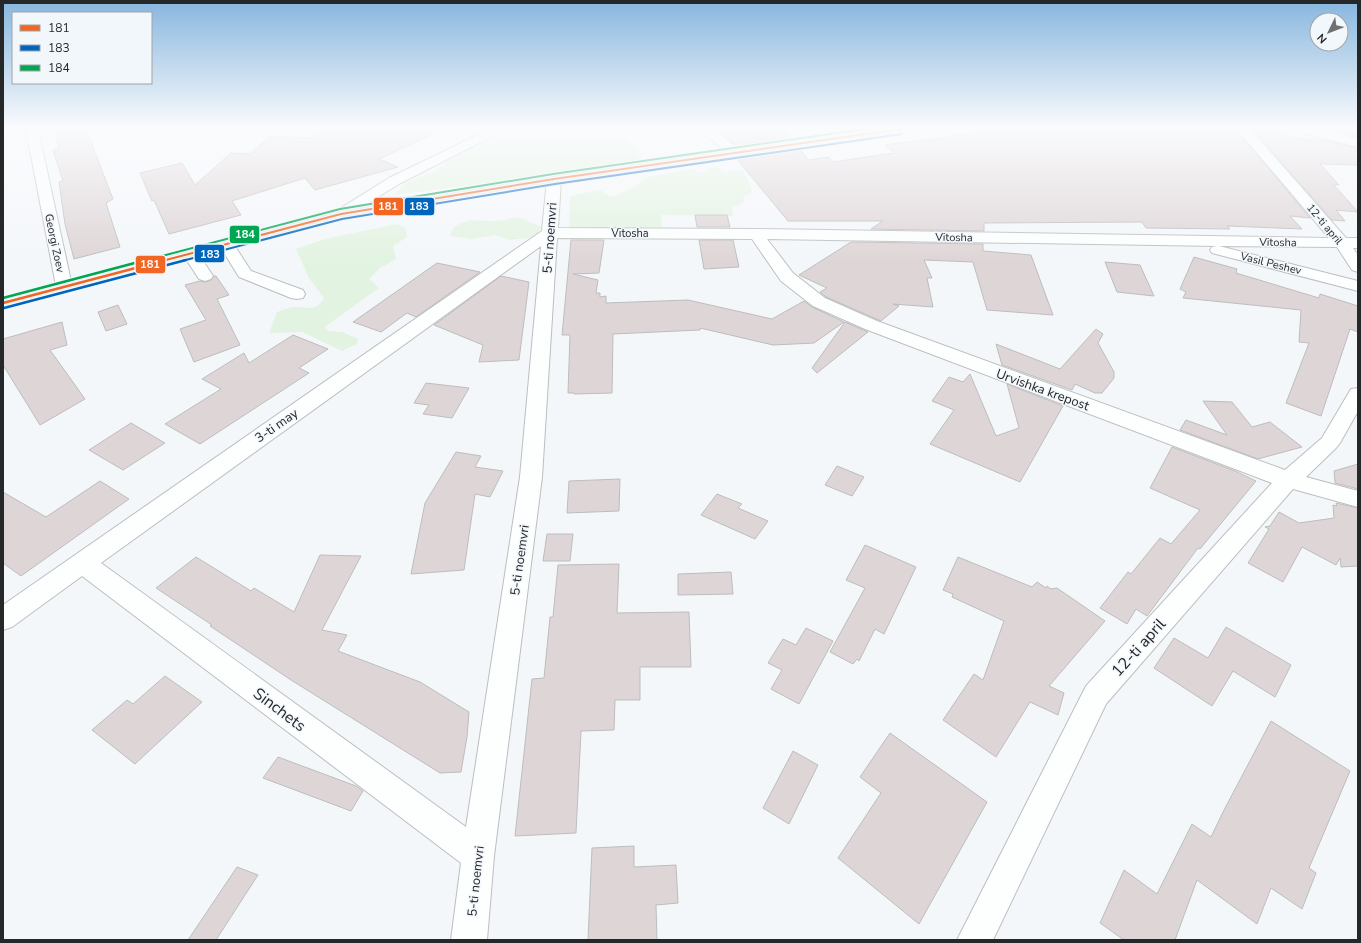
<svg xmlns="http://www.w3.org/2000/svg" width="1361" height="943" viewBox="0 0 1361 943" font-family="'Nunito Sans',sans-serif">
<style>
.green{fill:#e3f3e1}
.building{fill:#ded5d6;stroke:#bdbdbe}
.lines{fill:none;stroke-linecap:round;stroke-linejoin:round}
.minor-casing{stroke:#bcbec0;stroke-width:2}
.major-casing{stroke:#d0d1d3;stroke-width:2}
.path{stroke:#d4d4d5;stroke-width:1.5;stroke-dasharray:1.5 1.5;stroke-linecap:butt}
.minor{fill:#fdfefe;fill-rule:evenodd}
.major{fill:#e7ece6;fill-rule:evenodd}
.bus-1-far1-casing{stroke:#f2f7fc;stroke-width:4}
.bus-1-casing{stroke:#f2f7fc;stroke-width:5}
.bus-2-far1-casing{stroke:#f2f7fc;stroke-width:4}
.bus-2-casing{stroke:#f2f7fc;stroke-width:5}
.bus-3-far1-casing{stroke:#f2f7fc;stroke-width:4}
.bus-3-casing{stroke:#f2f7fc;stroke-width:5}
.bus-1-far1{stroke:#f26522;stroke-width:2}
.bus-1{stroke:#f26522;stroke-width:2.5}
.bus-2-far1{stroke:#0065bd;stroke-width:2}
.bus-2{stroke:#0065bd;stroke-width:2.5}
.bus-3-far1{stroke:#00a651;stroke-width:2}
.bus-3{stroke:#00a651;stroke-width:2.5}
.labels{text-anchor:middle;stroke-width:3;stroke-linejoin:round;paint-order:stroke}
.far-street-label{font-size:11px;fill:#262729;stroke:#f2f7fc}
.street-label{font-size:13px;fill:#262729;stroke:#f2f7fc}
.near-street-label{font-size:16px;fill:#262729;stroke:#f2f7fc}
.line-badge{stroke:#f2f7fc;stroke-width:1.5}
.badge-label{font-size:11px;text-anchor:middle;font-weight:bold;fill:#fff}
</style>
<rect width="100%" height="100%" fill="#f4f7fa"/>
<!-- green -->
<g class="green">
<path d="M512 129H617L645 162 394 195 405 183 437 170 451 158Z"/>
<path d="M717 167 724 173 735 170 743 171 751 186 752 192 743 197 744 201 739 205 732 206 733 216 661 215 662 227 569 229 570 197C577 194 593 191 601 190L607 195 612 197 635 187 642 180 648 177 692 169 702 173 708 168Z"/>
<path d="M518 217 542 227 535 237 509 240 495 235 472 239 450 236 453 228C470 217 474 221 493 221 501 221 510 218 518 217Z"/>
<path d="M397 224 406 228 407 237 393 246 396 259 380 268 369 279 379 288 325 327 328 331 343 332 358 339 357 344 342 351 302 332 269 333 277 312C282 310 288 308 293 307 308 306 315 313 324 298L309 278 296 249 325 239Z"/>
</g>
<!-- building -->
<g class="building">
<path d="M55 129H86L113 199 106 203 120 247 74 259 65 224 59 182 63 181 53 150 59 148Z"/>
<path d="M331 129H444L379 159 398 167 315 190 305 178 232 201 241 215 169 234 154 200 152 201 140 173 182 163 195 185 231 153 250 154 270 136 311 138Z"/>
<path d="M739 129H785L792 139 738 147 719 132Z"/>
<path d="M1009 129 1236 130 1310 218 1290 216 1302 229 1227 226 1230 229 1146 228 1142 222 984 223V231L871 229 883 221H788L736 158 800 149 808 160 829 157 833 162 894 153 885 145Z"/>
<path d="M1339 129 1358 132V137L1337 132Z"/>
<path d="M1254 131 1288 133 1292 138 1323 140 1358 148V165L1320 164 1339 185 1333 184 1358 212 1336 210 1345 221 1332 220Z"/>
<path d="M695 215H727L730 227H697Z"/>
<path d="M571 240H604L599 273 573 274 598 280 596 293H600V297L606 296V303L688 300 772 319 804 301 812 307 844 322 814 343 773 345 700 328V330L613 334 612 393 574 394V393H568L570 335H562Z"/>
<path d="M699 240H733L739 267 704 269Z"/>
<path d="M851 242 983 244V251L1031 255 1053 315 987 310 973 262 924 260 932 278H927L933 307 893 304 899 306 881 321 826 297 820 292 827 288 799 275Z"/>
<path d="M1194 257 1237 269 1236 273 1319 298 1320 294 1358 306V332L1350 329 1321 416 1286 403 1309 343 1299 342 1301 310 1183 298 1186 292 1180 289Z"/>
<path d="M1105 262 1140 265 1154 296 1117 292Z"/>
<path d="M437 263 480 272 416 317 407 313 381 332 353 322Z"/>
<path d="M214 276H216L229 295 217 299 240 345 194 362 180 329 206 320 185 285 200 281 205 282 211 280Z"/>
<path d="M501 276 529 282 519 360 479 362 483 345 434 325Z"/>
<path d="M118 305 127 324 106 331 98 312Z"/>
<path d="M62 322 67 345 50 350 85 399 40 425 3 365V339Z"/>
<path d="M845 322 868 332 817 373 812 368Z"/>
<path d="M1096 329 1103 334 1098 343 1114 372V378L1102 393H1095L1075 384 1072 390 1002 365 996 344 1060 369Z"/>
<path d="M293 335 328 349 299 368 309 373 200 444 165 424 221 389 202 379 244 353 249 363Z"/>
<path d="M970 374 996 436 1019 428 1007 384 1063 406 1020 482 930 444 954 410 932 401 949 377 963 382Z"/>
<path d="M426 383 469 388 452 418 423 414 429 405 414 403Z"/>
<path d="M1203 401 1232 402 1252 427 1270 422 1302 447 1258 459 1180 430 1186 420 1227 435Z"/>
<path d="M131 423 165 443 123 470 89 450Z"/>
<path d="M1172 447 1235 471 1256 481 1200 549 1198 548 1147 616 1136 609 1127 624 1100 608 1128 572 1131 574 1160 538 1171 544 1200 510 1150 488Z"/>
<path d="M456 452 481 456 475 467 503 471 490 497 475 494 464 570 411 574 425 503Z"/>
<path d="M1358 464V489L1335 483 1334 471Z"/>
<path d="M837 466 864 477 852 496 825 485Z"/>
<path d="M620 479 619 511 567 513 569 481Z"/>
<path d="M100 481 129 499 21 576 3 563V492L46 517Z"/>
<path d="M717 494 742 504 738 508 768 521 755 539 701 515Z"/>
<path d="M1336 503 1358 508V566L1341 567 1340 558 1336 565 1302 547 1283 582 1248 563 1269 529 1265 527 1270 526 1279 512 1299 523 1334 518 1333 505 1337 506Z"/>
<path d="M547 534H573L570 561H543Z"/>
<path d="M865 545 916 567 884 634 875 629 859 661 857 659 853 664 830 652 865 588 846 580Z"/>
<path d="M320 555 361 556 322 630 347 635 338 651 420 682 469 712 467 737 461 772 440 773 291 680 210 626 212 625 156 588 196 557 251 591 254 588 294 612Z"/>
<path d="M958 557 1032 587 1037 582 1046 588 1047 586 1051 589 1057 588 1105 621 1049 686 1064 693 1058 715 1030 702 996 757 943 720 974 674 983 680 1004 621 952 597 953 594 943 590Z"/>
<path d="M619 564 617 613 689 612 691 667H640V700H615L614 730 581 731 576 833 515 836 532 679 544 678 550 617H553L558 565Z"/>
<path d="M731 572 733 594 678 595V574Z"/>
<path d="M1226 627 1291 665 1275 697 1233 671 1212 706 1154 668 1174 638 1208 658Z"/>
<path d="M806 628 833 641 799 704 771 689 782 670 768 663 783 639 796 645Z"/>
<path d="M165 676 202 702 135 764 92 730 127 700 133 704Z"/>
<path d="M1271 721 1350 771 1309 868 1316 873 1302 909 1271 888 1257 924 1197 880 1175 940H1124L1100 923 1124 870 1157 894 1192 824 1211 837 1224 810Z"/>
<path d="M890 733 987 802 919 924 838 858 881 793 860 777Z"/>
<path d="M793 751 818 765 789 824 763 808Z"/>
<path d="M278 757 356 786 363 791 351 811 263 778Z"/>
<path d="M634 846V867L676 865 678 903 656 905 657 940H588L592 848Z"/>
<path d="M237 867 258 875 216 940H188Z"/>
</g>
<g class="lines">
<!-- minor casing -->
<g class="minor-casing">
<g id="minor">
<path d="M26 129H38L72 286 70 290 64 291 58 290 56 286Z"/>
<path d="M490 129H506L399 184 346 217H336L334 214 336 211 389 178Z"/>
<path d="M699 129H713L743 153 741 156H731Z"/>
<path d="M1237 129H1250L1346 238H1358V248H1353L1358 255V272L1352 270 1337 247 1219 246 1358 281V291L1212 253 1210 250 1212 247 1217 246 767 239 793 273 825 298 877 321 1285 470 1322 438 1351 389 1358 388V411L1340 443 1336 448 1306 477 1358 491V507L1293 489 1106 704 993 940H957L1086 686 1272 483 865 329 813 306 781 281 752 239 557 238 542 477 494 856 487 940H451L461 863 82 576 12 627 3 630V605L542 231 547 179 549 176H559L561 179 558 228 756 229 1329 238ZM541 246 520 477 466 827 101 563Z"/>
<path d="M1297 129H1318L1358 139V147L1299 132Z"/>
<path d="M226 238 231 240 251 271 303 290 305 294 303 298 297 299 291 298 239 277 218 243 221 240Z"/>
<path d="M190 248 196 250 198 253 213 276 211 279 205 281 199 279 197 276 182 253 184 250Z"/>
</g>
</g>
<!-- major casing -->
<g class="major-casing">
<path id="major" d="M874 129H907L901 133 554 183 341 218 3 308V298L341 210 554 175Z"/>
</g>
<!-- path -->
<path class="path" d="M918 135 955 129"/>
<!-- minor -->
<use href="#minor" class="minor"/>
<!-- major -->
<use href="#major" class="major"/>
<!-- bus-1-far1 casing -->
<g class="bus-1-far1-casing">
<path id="bus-1-far1" d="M162 261 341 214 554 179 900 129"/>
</g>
<!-- bus-1 casing -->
<g class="bus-1-casing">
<path id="bus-1" d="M3 303 166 260"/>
</g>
<!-- bus-2-far1 casing -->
<g class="bus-2-far1-casing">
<path id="bus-2-far1" d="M182 261 342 219 555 184 902 134"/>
</g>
<!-- bus-2 casing -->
<g class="bus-2-casing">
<path id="bus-2" d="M4 308 186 260"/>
</g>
<!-- bus-3-far1 casing -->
<g class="bus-3-far1-casing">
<path id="bus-3-far1" d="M143 261 340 209 553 174 865 129"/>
</g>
<!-- bus-3 casing -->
<g class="bus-3-casing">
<path id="bus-3" d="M3 298 146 260"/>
</g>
<!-- bus-1-far1 -->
<use href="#bus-1-far1" class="bus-1-far1"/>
<!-- bus-1 -->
<use href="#bus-1" class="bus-1"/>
<!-- bus-2-far1 -->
<use href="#bus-2-far1" class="bus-2-far1"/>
<!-- bus-2 -->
<use href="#bus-2" class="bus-2"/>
<!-- bus-3-far1 -->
<use href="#bus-3-far1" class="bus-3-far1"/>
<!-- bus-3 -->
<use href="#bus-3" class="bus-3"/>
</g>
<!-- sky -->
<linearGradient id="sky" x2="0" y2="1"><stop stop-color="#87b6de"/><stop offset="0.49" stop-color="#fafbfd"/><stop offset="1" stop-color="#fafbfd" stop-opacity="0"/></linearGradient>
<rect width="1361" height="261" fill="url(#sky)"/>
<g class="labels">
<!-- far-street labels -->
<g class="far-street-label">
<text transform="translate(1325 224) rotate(50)" y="4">12-ti april</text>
<text x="630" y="237">Vitosha</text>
<text transform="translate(954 237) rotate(1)" y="4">Vitosha</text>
<text transform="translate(1278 242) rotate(1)" y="4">Vitosha</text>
<text transform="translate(55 243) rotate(78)" y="4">Georgi Zoev</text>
<text transform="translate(1271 263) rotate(14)" y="4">Vasil Peshev</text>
</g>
<!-- street labels -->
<g class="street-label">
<text transform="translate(549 238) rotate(-86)" y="5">5-ti noemvri</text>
<text transform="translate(1043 389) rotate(20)" y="5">Urvishka krepost</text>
<text transform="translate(276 425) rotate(-35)" y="5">3-ti may</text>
<text transform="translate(519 560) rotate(-82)" y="5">5-ti noemvri</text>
<text transform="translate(475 881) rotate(-84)" y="5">5-ti noemvri</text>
</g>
<!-- near-street labels -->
<g class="near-street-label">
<text transform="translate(1138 647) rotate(-48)" y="6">12-ti april</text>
<text transform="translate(280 709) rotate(37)" y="6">Sinchets</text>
</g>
</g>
<g class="line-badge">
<rect x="373" y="197" width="31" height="19" rx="4" fill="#f26522"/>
<rect x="404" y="197" width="31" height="19" rx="4" fill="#0065bd"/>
<rect x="229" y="225" width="31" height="19" rx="4" fill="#00a651"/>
<rect x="194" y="244" width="31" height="19" rx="4" fill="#0065bd"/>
<rect x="135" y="255" width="31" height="19" rx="4" fill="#f26522"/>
</g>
<g class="badge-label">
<text x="388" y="210">181</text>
<text x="419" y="210">183</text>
<text x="245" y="238">184</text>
<text x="210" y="258">183</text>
<text x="150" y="268">181</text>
</g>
<!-- border -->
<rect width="1361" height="943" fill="none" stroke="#262729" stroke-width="8"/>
<!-- legend -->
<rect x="12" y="12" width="140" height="72" fill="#f2f7fc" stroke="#a0a4a8"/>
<rect x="20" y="25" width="20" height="6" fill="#f26522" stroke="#a0a4a8"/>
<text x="48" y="32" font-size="12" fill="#262729">181</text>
<rect x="20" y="45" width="20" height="6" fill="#0065bd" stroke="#a0a4a8"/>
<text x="48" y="52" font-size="12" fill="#262729">183</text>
<rect x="20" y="65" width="20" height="6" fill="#00a651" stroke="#a0a4a8"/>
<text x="48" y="72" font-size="12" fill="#262729">184</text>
<!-- north arrow -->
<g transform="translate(1329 32) rotate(227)"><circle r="19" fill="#f2f7fc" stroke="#a0a4a8"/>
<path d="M0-3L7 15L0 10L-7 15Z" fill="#6e7072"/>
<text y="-6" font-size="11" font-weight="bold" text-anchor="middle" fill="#262729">N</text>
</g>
</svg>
